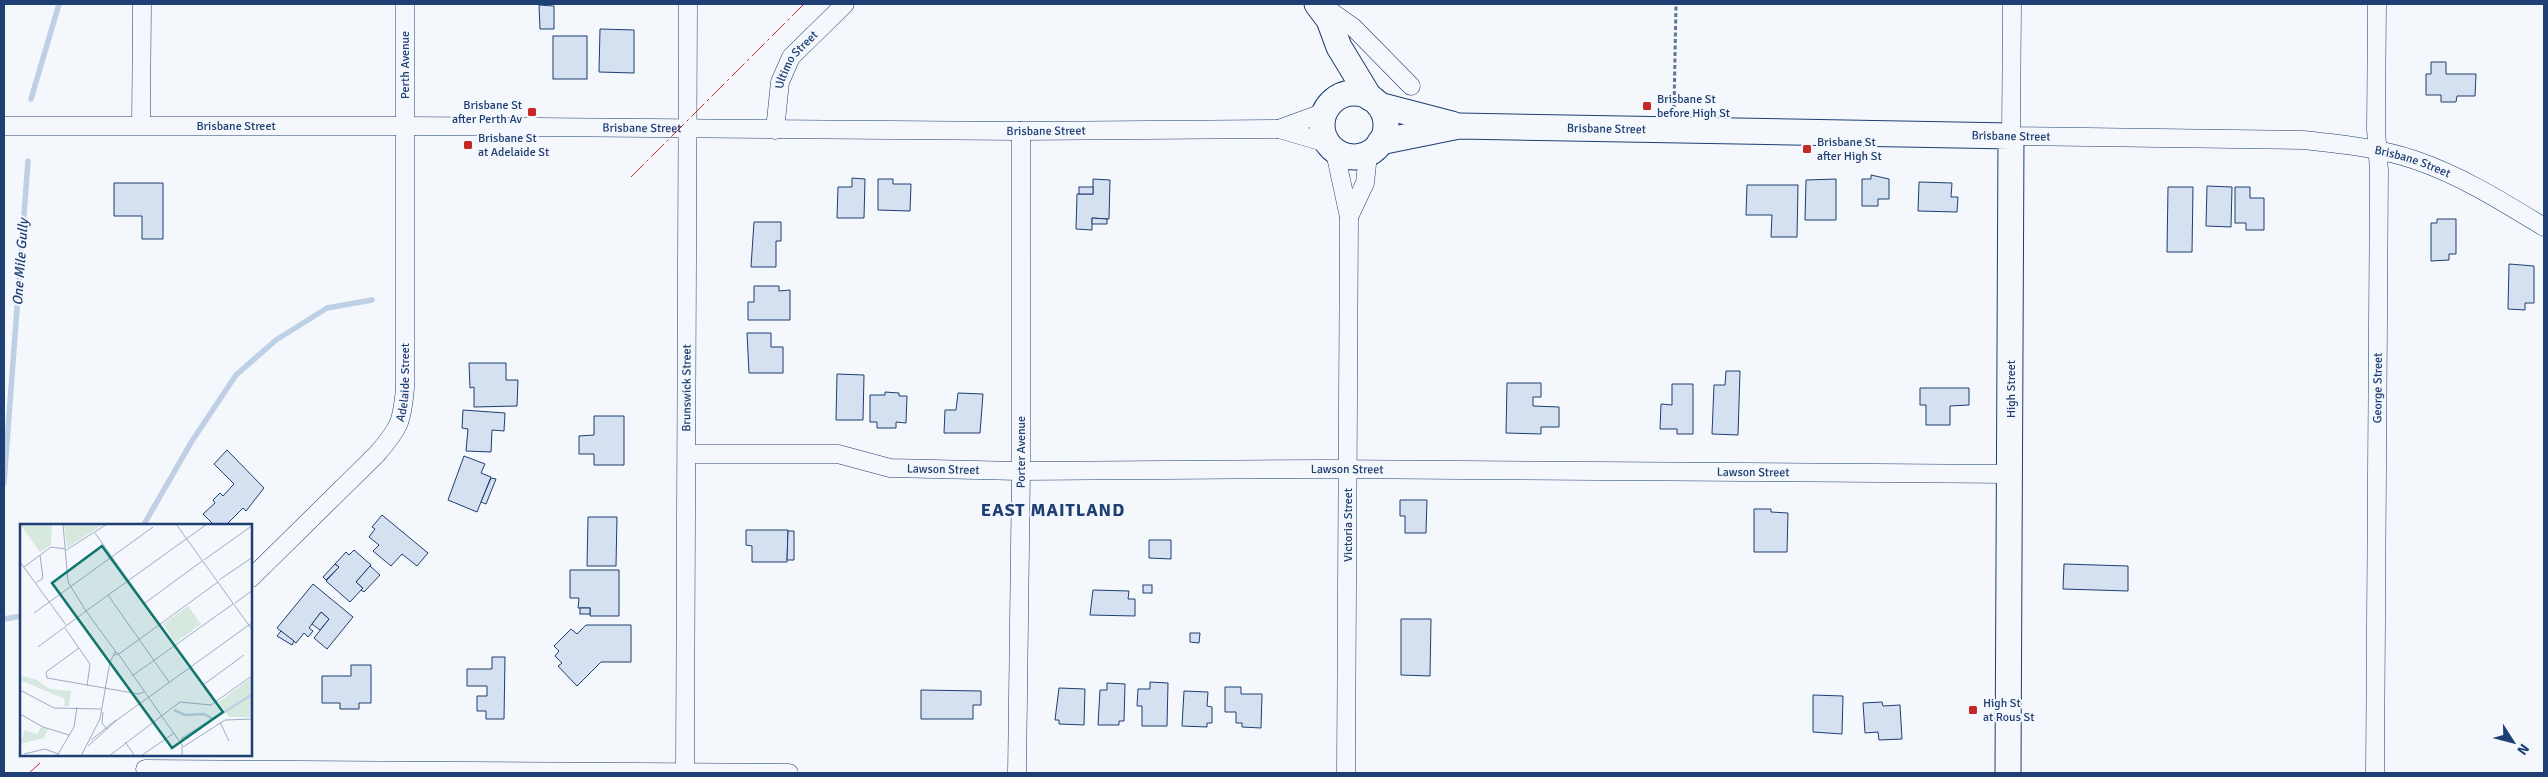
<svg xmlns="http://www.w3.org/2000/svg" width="2548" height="777" viewBox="0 0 2548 777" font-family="Signika,sans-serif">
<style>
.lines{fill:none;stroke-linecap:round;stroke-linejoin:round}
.stream{stroke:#bed0e5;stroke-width:5.5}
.building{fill:#d5e0f0;stroke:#1d3f73}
.street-casing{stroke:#1d3f73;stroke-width:19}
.secondary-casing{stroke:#1d3f73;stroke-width:27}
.path{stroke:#5e769c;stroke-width:3;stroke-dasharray:4 2.5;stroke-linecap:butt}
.street{stroke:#f4f7fb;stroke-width:18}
.secondary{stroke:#f4f7fb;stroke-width:25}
.power{stroke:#c62828;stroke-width:1;stroke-dasharray:18 4 2.5 4;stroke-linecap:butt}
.poi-dot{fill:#c62828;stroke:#f4f7fb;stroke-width:2}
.labels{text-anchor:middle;stroke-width:4;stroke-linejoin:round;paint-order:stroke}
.street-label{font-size:12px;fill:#1d3f73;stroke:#f4f7fb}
.poi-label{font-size:12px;fill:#1d3f73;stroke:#f4f7fb;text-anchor:start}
.water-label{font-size:14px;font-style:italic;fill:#1d3f73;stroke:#f4f7fb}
.district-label{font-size:18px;font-weight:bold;letter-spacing:1px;fill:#1d3f73;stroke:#f4f7fb}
.inset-river{fill:none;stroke:#bed0e5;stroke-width:2.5}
.inset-road{fill:none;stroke:#9eadc5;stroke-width:1}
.view{fill:#0f766e;fill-opacity:0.15;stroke:#0f766e;stroke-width:2.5}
.inset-edge{fill:none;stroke:#1d3f73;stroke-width:2.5}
</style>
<rect width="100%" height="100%" fill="#f4f7fb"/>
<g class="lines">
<!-- stream -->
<g class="stream">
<path d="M31 99 59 4"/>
<path d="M4 483 28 161"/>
<path d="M143 526 192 441 236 375 276 340 327 308 372 300"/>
<path d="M4 619 21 616"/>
</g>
</g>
<!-- building -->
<g class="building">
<path d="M539 5 554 6V29H540Z"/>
<path d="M600 29 634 30V73L599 72Z"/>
<rect x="553" y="36" width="34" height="43"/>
<path d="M2431 62H2446V74H2476L2475 96H2457L2456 102H2441V95H2426V74H2431Z"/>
<path d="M1871 175 1889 179V199H1878V206H1862V179H1871Z"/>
<path d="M852 178 865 179 864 218H837L838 187H852Z"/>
<path d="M878 179H893V184H911L910 211 878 210Z"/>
<path d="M1093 179 1110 180 1109 219 1092 218V230L1076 229 1077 194H1093Z"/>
<path d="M1836 179V220H1805L1806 180Z"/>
<path d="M1919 182 1952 183 1951 197H1958L1957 212 1918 211Z"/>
<path d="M114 183H163V239H142V216H114Z"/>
<path d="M1747 185H1798L1797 237H1771L1772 215H1746Z"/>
<path d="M2207 186 2232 187 2231 227 2206 226Z"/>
<rect x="1079" y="187" width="14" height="7"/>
<path d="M2168 187H2193L2192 252H2167Z"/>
<path d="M2235 187H2250V198H2264V230H2246V223H2235Z"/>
<path d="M1092 218 1107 219V224H1092Z"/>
<path d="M2437 219H2456V254H2449V260L2431 261V223H2437Z"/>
<path d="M754 222H781V241H776V267H751Z"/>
<path d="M2509 264 2534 266V303H2525V310L2508 309Z"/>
<path d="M754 286H779V291L790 290V320H748V302H754Z"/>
<path d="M747 333H771V347H783V373H749Z"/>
<path d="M469 363H506V380H518L517 406 474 407V387L470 388Z"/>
<path d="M1726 371H1740L1738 435 1712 434 1714 385H1725Z"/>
<path d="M837 374 864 375 863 420H836Z"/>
<path d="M1507 383H1541V397H1533V406L1559 407V427H1541V434L1506 433Z"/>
<path d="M1672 384H1693V434H1677V429H1660L1661 404 1672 405Z"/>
<path d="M1920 388H1969V405L1950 406V425H1926V405H1920Z"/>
<path d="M885 392 899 393V396H907L906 423 896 422V428H877V422H870V395H885Z"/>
<path d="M958 393 983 394 980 433H944L945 410H956Z"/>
<path d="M463 410 505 413 504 431 492 430 491 452 466 451 468 429 462 428Z"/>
<path d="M594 416H624V465H594V454H579V436L594 435Z"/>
<path d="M227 450 264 488 246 511 243 508 225 526H215L203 514 215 503 213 500 220 493 223 496 234 484 214 464Z"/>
<path d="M464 456 485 464 481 473 491 477 477 512 448 500Z"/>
<path d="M491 478 496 479 486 504 481 502Z"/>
<path d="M1400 500H1427L1426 533H1405V516H1400Z"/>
<path d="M1754 509H1771V512L1788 513 1787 552H1754Z"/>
<path d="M382 515 428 553 417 566 402 554 391 566 373 551 379 545 369 537 375 529 372 527Z"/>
<path d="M588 517H617L616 566H587Z"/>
<path d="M746 530H788L787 562H752V546L746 545Z"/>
<path d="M788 531H794V560H787Z"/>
<path d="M1149 540H1171V559L1149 558Z"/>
<path d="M354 550 371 565 356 582 363 588 350 602 326 581 339 567 335 564 346 552 349 555Z"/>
<path d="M335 564 339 567 326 580 323 577Z"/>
<path d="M2064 564 2128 566V591L2063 589Z"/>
<path d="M370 566 380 575 364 592 361 590 363 588 356 582Z"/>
<path d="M570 570H619V616H590V608H578L579 598H570Z"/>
<path d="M313 584 353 617 327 649 314 638 329 619 321 612 309 628 313 631 308 637 304 633 296 643 277 628Z"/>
<rect x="1143" y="585" width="9" height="8"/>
<path d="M1093 590 1129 591 1128 599H1135V616L1090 615Z"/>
<rect x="580" y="608" width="10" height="6"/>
<path d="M321 612 329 619 320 630 312 624Z"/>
<path d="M1401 619H1431L1430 676 1401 675Z"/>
<path d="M586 625H631V662H601L577 686 558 666 562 663 555 656 559 651 554 646 571 629 577 634Z"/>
<path d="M281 631 294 641 292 645 277 636Z"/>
<path d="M1190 633H1200L1199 643 1190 642Z"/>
<path d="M492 657H505L504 719H486V711H477V696H487V686H467V669H492Z"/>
<path d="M351 665H371V703H359V709H340V703H322V676H351Z"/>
<path d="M1150 682 1168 683 1167 726H1142V706H1137L1138 689H1150Z"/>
<path d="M1107 683 1125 684 1124 721H1119V725H1098L1100 690H1107Z"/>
<path d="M1225 687H1241V694H1262L1261 728 1242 727V723H1236V712H1225Z"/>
<path d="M1059 688 1085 689 1084 725 1059 724V720H1055Z"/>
<path d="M921 690 981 691V705H973V719H921Z"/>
<path d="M1184 691 1208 692 1207 706 1212 707V723H1207V727L1182 726Z"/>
<path d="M1813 695 1843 696 1842 734 1813 732Z"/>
<path d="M1882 702 1883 706 1900 705 1902 739 1879 740 1878 732 1865 733 1863 703Z"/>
</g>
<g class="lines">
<!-- street casing -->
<g class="street-casing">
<g id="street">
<path id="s1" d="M2012 4 2011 136 2303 140C2340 144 2379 148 2415 160 2462 176 2503 202 2544 227"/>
<path d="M1323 6 1353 27 1411 86"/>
<path d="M141 125 142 4"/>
<path id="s2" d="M4 126H405L1021 131 1279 129 1327 143"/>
<path d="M1279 129 1325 112"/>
<path id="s3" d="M775 130 780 82 791 57 845 4"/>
<path d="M1335 152 1349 217 1346 773"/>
<path d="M1349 217 1365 183 1368 154"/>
<path id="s4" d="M687 454H838L890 468 1021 471 1327 469 2011 474"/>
<path id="s5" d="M251 578 377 454C400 427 402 422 405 388V4"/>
<path d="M145 769 789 773"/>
<path id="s6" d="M685 773 688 4"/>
<path id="s7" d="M1017 773 1021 471V131"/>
<path id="s8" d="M2375 773 2379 171 2376 129 2377 4"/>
</g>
</g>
<!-- secondary casing -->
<g class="secondary-casing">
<g id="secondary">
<path d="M1317 4 1329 20 1339 47 1370 98"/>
<circle cx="1354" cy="125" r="32"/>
<path d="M1379 105 1452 124"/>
<path id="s9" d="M1380 142 1459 126 2011 136 2008 773"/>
</g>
</g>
<!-- path -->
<path class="path" d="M1674 108 1676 4"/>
<!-- street -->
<use href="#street" class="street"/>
<!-- secondary -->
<use href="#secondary" class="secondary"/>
<!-- power -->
<g class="power">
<path d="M631 177 804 4"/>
<path d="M108 772V773"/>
<path d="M29 773 40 763"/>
</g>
</g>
<!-- markers -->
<g class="poi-dot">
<rect x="1642" y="101" width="10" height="10" rx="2.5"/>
<rect x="527" y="107" width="10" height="10" rx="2.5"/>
<rect x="463" y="140" width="10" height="10" rx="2.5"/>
<rect x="1802" y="144" width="10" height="10" rx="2.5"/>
<rect x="1968" y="705" width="10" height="10" rx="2.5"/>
</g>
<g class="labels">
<!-- street labels -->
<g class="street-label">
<text dy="4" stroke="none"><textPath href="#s3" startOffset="76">Ultimo Street</textPath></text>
<text transform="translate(405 65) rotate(-90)" y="4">Perth Avenue</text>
<text dy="4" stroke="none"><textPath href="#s2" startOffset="232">Brisbane Street</textPath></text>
<text dy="4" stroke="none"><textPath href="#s2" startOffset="638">Brisbane Street</textPath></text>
<text dy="4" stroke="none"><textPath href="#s9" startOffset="228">Brisbane Street</textPath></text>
<text dy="4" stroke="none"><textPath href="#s2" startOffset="1042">Brisbane Street</textPath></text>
<text transform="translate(2011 136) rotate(1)" y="4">Brisbane Street</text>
<text dy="4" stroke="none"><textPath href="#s1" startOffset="536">Brisbane Street</textPath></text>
<text dy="4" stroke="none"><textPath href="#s5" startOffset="256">Adelaide Street</textPath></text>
<text dy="4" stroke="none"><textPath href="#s6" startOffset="385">Brunswick Street</textPath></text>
<text dy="4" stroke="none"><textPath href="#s8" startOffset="385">George Street</textPath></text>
<text transform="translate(2011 389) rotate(-90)" y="4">High Street</text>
<text dy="4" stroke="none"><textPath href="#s7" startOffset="321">Porter Avenue</textPath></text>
<text dy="4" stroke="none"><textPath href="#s4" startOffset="258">Lawson Street</textPath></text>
<text dy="4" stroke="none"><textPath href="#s4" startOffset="662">Lawson Street</textPath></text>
<text dy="4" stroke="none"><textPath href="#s4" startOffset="1068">Lawson Street</textPath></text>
<text transform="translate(1348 525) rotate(-90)" y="4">Victoria Street</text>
</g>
<!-- poi labels -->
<g class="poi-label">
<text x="1657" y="103">Brisbane St<tspan x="1657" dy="14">before High St</tspan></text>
<text x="522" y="109" text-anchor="end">Brisbane St<tspan x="522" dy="14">after Perth Av</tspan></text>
<text x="478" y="142">Brisbane St<tspan x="478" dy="14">at Adelaide St</tspan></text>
<text x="1817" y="146">Brisbane St<tspan x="1817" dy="14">after High St</tspan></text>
<text x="1983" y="707">High St<tspan x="1983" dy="14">at Rous St</tspan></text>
</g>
<!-- water labels -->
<g class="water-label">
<text transform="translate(20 262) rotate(-86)" y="5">One Mile Gully</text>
</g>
<!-- district labels -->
<g class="district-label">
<text x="1053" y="516">EAST MAITLAND</text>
</g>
</g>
<!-- overview -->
<g transform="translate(20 524)">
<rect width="232" height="232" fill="#f4f7fb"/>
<path d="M0 0H32L31 21 20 28ZM44 0H84L47 24ZM168 82 181 100 155 119 143 100ZM0 152 15 155 30 165 51 167 49 182 44 183 45 175 0 156ZM232 153V193H209L199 178ZM21 203 28 205 24 214 0 220 5 206 17 210Z" fill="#d7e8df"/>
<path class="inset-river" d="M154 186 165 191 184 190 193 195M161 215 233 170"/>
<path class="inset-road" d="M156 0 233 107M75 9 195 179M45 27 87 0M184 36 233 1M0 38 46 101M4 43 31 23 45 25M199 56 233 33M16 59 23 54 20 31M88 71 149 158M125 79 182 37M215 79 233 66M14 89 133 3M45 104 70 140 67 162M18 123 66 87 48 58 43 0M59 124 26 148 27 154 119 170 124 168M96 128 66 87 187 0M99 130 198 58M99 131 162 221V232M112 152 213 80M183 161 224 131M0 166 34 184 81 185M83 188 82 199 87 205M0 190 23 203 49 211M200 198 209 217M71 216 96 196M105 218 115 232M68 222 97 196 233 98M163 223 205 196 233 195M4 230 25 225 38 230M37 232 54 203 57 183M61 232 80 195 90 138 95 128 99 130 94 131M89 232 160 178 191 181 233 151M121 232 154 209"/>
<path class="view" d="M82 22 203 188 152 224 32 59Z"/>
<rect width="232" height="232" class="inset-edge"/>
</g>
<!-- border -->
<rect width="2548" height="777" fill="none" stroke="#1d3f73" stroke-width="10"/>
<!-- north arrow -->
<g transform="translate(2513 742) rotate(126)" stroke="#f4f7fb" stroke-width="4" paint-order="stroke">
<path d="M0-4L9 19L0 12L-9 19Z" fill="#1d3f73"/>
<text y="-8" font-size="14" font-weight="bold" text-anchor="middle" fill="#1d3f73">N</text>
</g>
</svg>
